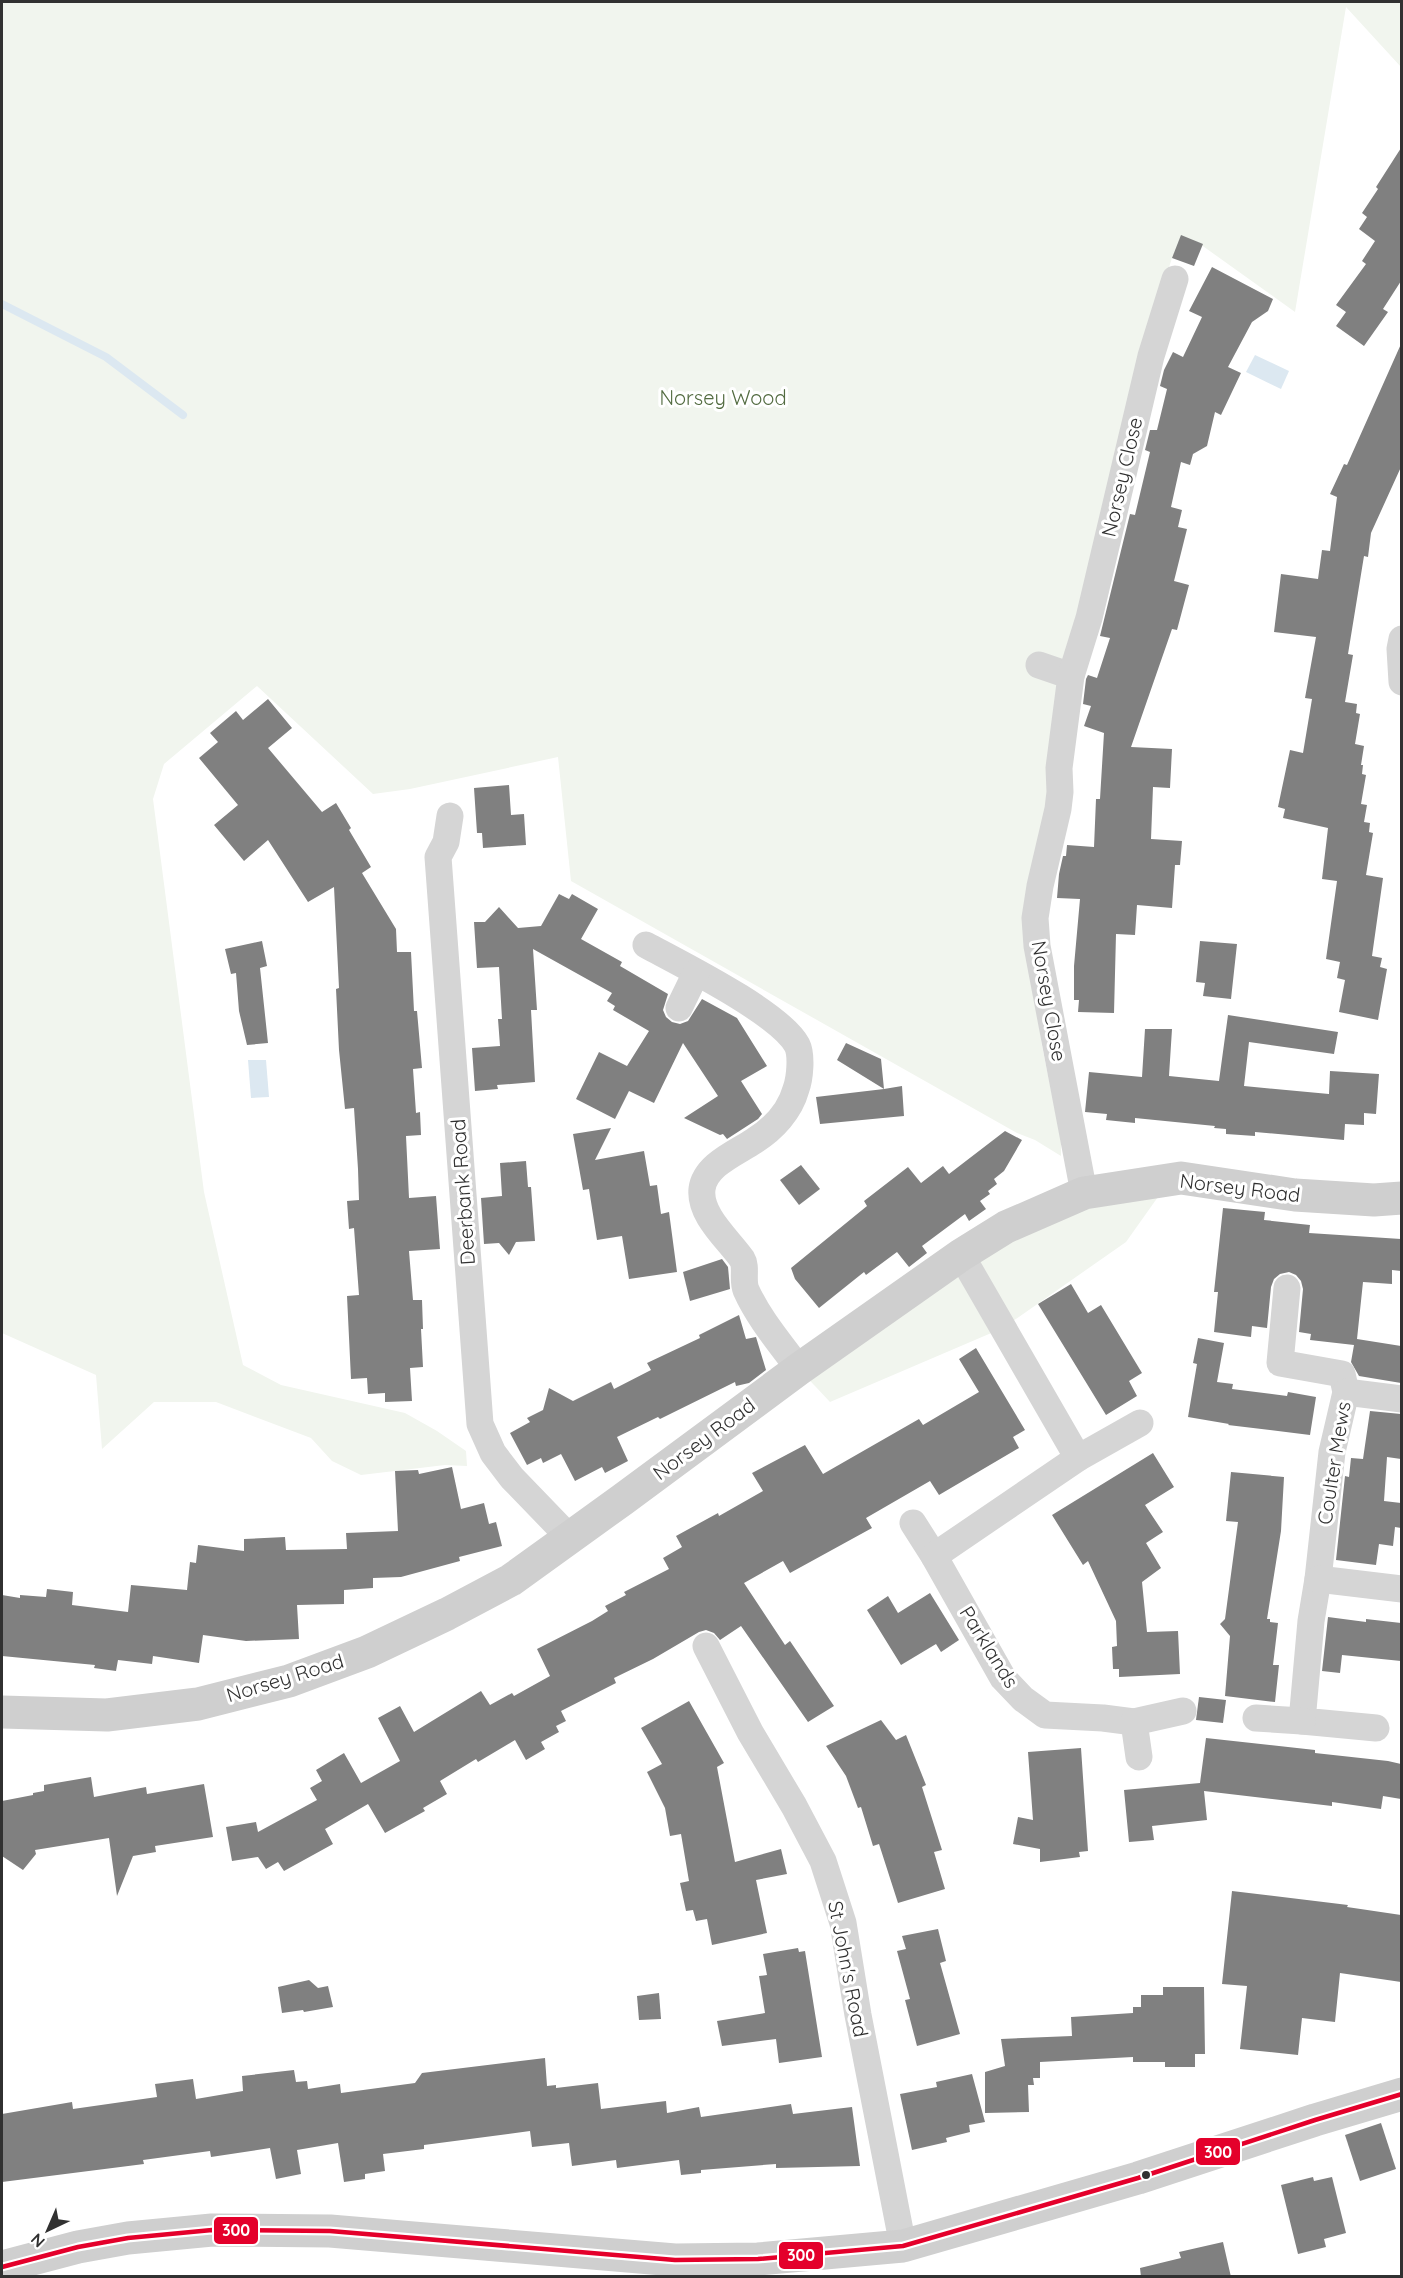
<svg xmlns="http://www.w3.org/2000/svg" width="1403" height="2278" viewBox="0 0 1403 2278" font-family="Quicksand,sans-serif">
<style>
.green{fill:#f1f5ee}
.water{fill:#dce8f1}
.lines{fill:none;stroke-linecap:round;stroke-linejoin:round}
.stream{stroke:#dce8f1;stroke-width:8}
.building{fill:#808080}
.street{stroke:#d5d5d5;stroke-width:27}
.secondary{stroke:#cfcfcf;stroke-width:33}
.bus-1-casing{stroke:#fff;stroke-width:9}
.bus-1{stroke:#e4002b;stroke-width:4.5}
.bus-dot{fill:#313131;stroke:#fff;stroke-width:2}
.labels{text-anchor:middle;stroke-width:6;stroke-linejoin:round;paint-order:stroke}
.park-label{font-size:20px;fill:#526b40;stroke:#fff}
.street-label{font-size:20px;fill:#313131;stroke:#fff}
.line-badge{stroke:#fff;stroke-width:2}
.badge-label{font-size:16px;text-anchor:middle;font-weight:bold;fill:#fff}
</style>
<rect width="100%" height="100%" fill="#fff"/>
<!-- green -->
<g class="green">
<path d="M2 2H1401V67L1346 7 1295 312 1200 244 1172 258 1134 376 1030 956 1042 1046 1061 1139V1156L1035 1140 1017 1133 571 881 558 757 410 789 373 794 257 686 164 764 153 799 204 1192 243 1365 281 1385 405 1413 437 1431 466 1451 467 1466 445 1465 361 1475 332 1461 311 1438 216 1402H154L102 1449 96 1375 2 1333Z"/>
<path d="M1170 1180 1126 1242 1003 1328 830 1402 799 1369 1006 1227Z"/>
</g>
<!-- water -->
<g class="water">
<path d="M1255 355 1289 371 1281 389 1246 372Z"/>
<path d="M248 1060H266L269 1097 251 1098Z"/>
</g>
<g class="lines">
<!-- stream -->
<path class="stream" d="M2 304 106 357 183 415"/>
</g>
<!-- building -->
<g class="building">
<path d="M1401 148V281L1383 309 1388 312 1364 346 1336 326 1346 312 1336 305 1366 264 1362 261 1375 241 1359 229 1367 217 1362 213 1378 189 1376 187Z"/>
<path d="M1181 235 1203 244 1194 266 1172 258Z"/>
<path d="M1212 267 1273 299 1268 311 1252 322 1228 367 1241 373 1221 415 1215 412 1207 446 1193 454 1190 465 1181 462 1171 507 1182 510 1178 527 1187 529 1174 581 1189 585 1177 630 1172 629 1131 747 1172 749 1170 788 1153 787 1151 839 1182 841 1180 865H1175L1172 908 1137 905 1135 935 1116 934 1114 1013 1078 1012 1079 1000H1074V966L1080 899 1057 898 1059 874 1063 856H1066L1067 845 1094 847 1096 799H1100L1104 733 1084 726 1091 706 1083 704 1086 679 1088 675 1097 678 1110 638 1100 636 1130 514 1135 515 1150 452 1145 450 1150 430H1157L1167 389 1160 386 1164 370 1173 352 1183 357 1202 317 1189 311Z"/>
<path d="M1401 344V467L1371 533 1368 557 1364 556 1348 654 1353 655 1345 702 1357 704 1356 713 1360 714 1355 744 1364 746 1361 765H1363L1362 774 1366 775 1361 804 1367 805 1364 822 1370 823 1369 832 1373 833 1366 875 1383 878 1372 956 1382 958 1380 967 1387 969 1378 1020 1339 1012 1345 980 1337 978 1340 962 1326 959 1337 881 1322 879 1328 828 1283 818 1285 809 1278 807 1290 750 1303 753 1312 699 1305 698 1316 637 1274 632 1281 574 1318 579 1322 550 1330 551 1337 497 1330 494 1344 464 1347 465Z"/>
<path d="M268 699 292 728 268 748 322 812 336 803 351 828 349 830 371 867 362 873 396 929 397 952H411L414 1011H417L422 1068 413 1069 416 1113 420 1112 421 1135 406 1136 409 1198 436 1196 440 1249 409 1251 413 1300H422L423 1329H421L423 1367 410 1368 412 1401 385 1402V1393L368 1394 367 1378 351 1379 347 1296 359 1295 354 1228 349 1229 347 1201 359 1200 358 1169 354 1108 345 1109 339 1050 336 989 339 988 334 887 308 902 268 840 244 861 214 825 238 805 199 758 218 742 210 733 236 711 243 720Z"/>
<path d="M509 785 511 815 524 814 526 845 483 848 482 833H477L474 788Z"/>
<path d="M559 894 569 899 572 894 598 909 581 939 622 962 620 966 668 994 663 1010 666 1017 672 1022 680 1024 688 1021 702 999 737 1018 767 1066 741 1081 762 1114 758 1119 727 1139 723 1134 720 1135 684 1118 718 1096 683 1043 654 1103 629 1091 615 1119 576 1099 599 1052 627 1066 649 1031 613 1010 615 1006 607 1001 612 993 533 949 537 1010H531L535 1082 497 1085 498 1089 475 1091 472 1048 500 1046 498 1019H502L499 967 477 968 474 922H485L499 907 518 928 541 926Z"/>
<path d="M262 941 267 966 260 968 268 1043 247 1045 239 1011 236 973 231 974 225 949Z"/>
<path d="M1200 941 1237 944 1231 999 1203 996 1205 983 1196 982Z"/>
<path d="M1228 1015 1338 1032 1334 1054 1249 1042 1244 1086 1329 1094 1330 1071 1379 1074 1376 1114 1364 1113V1125L1345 1124 1344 1140 1255 1132V1136L1226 1134V1129L1214 1128 1215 1126 1135 1118V1123L1106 1120 1107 1114 1085 1112 1089 1072 1142 1077 1145 1029H1172L1169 1076 1219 1081Z"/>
<path d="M846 1043 881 1059 884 1089 902 1086 904 1116 820 1124 816 1097 884 1089 837 1060Z"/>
<path d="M611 1128 595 1160 644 1151 650 1186 657 1185 661 1214 669 1212 677 1272 629 1279 622 1236 597 1240 589 1189 583 1190 573 1134Z"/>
<path d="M1005 1131 1022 1140 1004 1171 994 1179 997 1184 988 1191 990 1194 980 1201 986 1209 969 1221 965 1214 922 1246 927 1253 909 1267 897 1252 866 1275 864 1272 819 1308 795 1279 791 1268 867 1206 864 1201 908 1167 921 1183 943 1166 949 1174Z"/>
<path d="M526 1161 528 1187H531L535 1241 516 1242 509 1255 499 1243 484 1244 481 1198 502 1196 500 1163Z"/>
<path d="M801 1165 820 1189 799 1205 780 1180Z"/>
<path d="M1223 1208 1265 1212 1264 1220 1310 1225 1309 1233 1401 1239V1271L1392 1270V1284L1363 1282 1357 1339 1401 1346V1383L1359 1376 1351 1362 1354 1345 1310 1340 1311 1334 1299 1332 1303 1289 1301 1281 1296 1275 1289 1272 1280 1274 1274 1279 1271 1287 1267 1328 1252 1326 1251 1337 1214 1332 1218 1292H1214Z"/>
<path d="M722 1259 728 1267 730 1289 690 1301 683 1272Z"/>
<path d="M1071 1284 1088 1313 1101 1305 1142 1373 1129 1381 1137 1396 1106 1415 1038 1304Z"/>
<path d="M739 1315 746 1339 756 1337 766 1370 749 1383 736 1386 735 1382 660 1419 658 1417 617 1437 628 1461 605 1473 602 1467 575 1481 561 1454 543 1463 541 1458 527 1465 510 1433 530 1422 527 1418 543 1410 549 1388 573 1401 611 1382 614 1389 651 1370 647 1363 700 1338 699 1335Z"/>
<path d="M1198 1338 1224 1343 1217 1382 1233 1384 1232 1389 1287 1396 1288 1392 1316 1397 1310 1435 1228 1425 1229 1424 1188 1417 1197 1364 1193 1363Z"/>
<path d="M976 1348 1025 1430 1013 1437 1019 1448 939 1495 930 1481 866 1518 872 1528 790 1573 783 1561 744 1583 785 1645 790 1641 834 1706 808 1722 741 1626 720 1640 714 1633 706 1630 699 1632 653 1659 614 1678 616 1683 561 1711 566 1721 556 1726 559 1732 541 1742 545 1749 526 1760 515 1740 478 1762 476 1759 440 1781 447 1794 423 1808 425 1811 385 1833 368 1804 325 1829 333 1844 284 1871 278 1862 266 1869 258 1857 232 1861 226 1827 256 1822 258 1832 317 1800 310 1788 322 1781 316 1770 344 1753 361 1783 400 1761 378 1718 400 1706 414 1732 481 1691 490 1705 512 1693 514 1696 550 1676 537 1649 592 1621 608 1611 605 1606 626 1595 624 1592 669 1569 663 1558 682 1547 676 1536 718 1513 719 1516 763 1491 752 1473 805 1445 823 1474 919 1419 923 1425 979 1392 959 1359Z"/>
<path d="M1370 1411 1401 1414V1459L1387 1457 1384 1501 1401 1503V1528L1395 1527 1393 1546 1379 1544 1376 1565 1336 1560 1345 1476 1349 1477 1351 1458 1363 1459Z"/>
<path d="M1153 1453 1174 1487 1145 1505 1163 1532 1146 1543 1161 1568 1142 1582 1147 1632 1178 1631 1180 1674 1119 1677V1669H1113L1112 1647 1117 1646 1116 1621 1088 1561 1083 1565 1052 1515Z"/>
<path d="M452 1467 461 1509 484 1503 489 1524 496 1522 502 1546 459 1557 460 1561 401 1577 373 1578V1588L344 1590V1604L297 1605 299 1639 246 1641 203 1635 199 1663 153 1656 152 1664 118 1660 116 1671 94 1668 95 1665 2 1656V1595L20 1598V1595L46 1597 47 1589 73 1592 72 1605 128 1612 131 1585 187 1590 190 1562 196 1563 198 1545 244 1551V1539L285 1537 286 1550 347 1549 346 1533 398 1531 395 1471 418 1470 419 1474Z"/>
<path d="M1231 1472 1284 1477 1281 1531 1267 1619H1270V1622L1278 1623 1273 1665H1279L1275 1702 1225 1696 1230 1636 1220 1624 1225 1619 1238 1522 1226 1521Z"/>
<path d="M930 1593 959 1640 941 1652 936 1644 901 1665 867 1610 888 1596 898 1613Z"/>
<path d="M1328 1617 1366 1622V1619L1401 1623V1661L1342 1655 1340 1673 1322 1671Z"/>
<path d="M1199 1697 1226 1700 1223 1723 1196 1720Z"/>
<path d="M689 1701 724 1763 717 1767 735 1862 781 1849 787 1874 756 1880 767 1933 712 1945 707 1919 696 1921 693 1910 686 1911 680 1883 689 1881 681 1834 670 1836 665 1808 647 1772 662 1764 641 1728Z"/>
<path d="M881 1720 896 1740 906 1735 926 1785 922 1787 942 1850 934 1852 945 1889 898 1903 879 1844 873 1846 861 1807 858 1808 846 1776 826 1746Z"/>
<path d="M1206 1738 1315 1750V1753L1388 1761 1401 1764V1799L1383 1796 1381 1809 1332 1802V1806L1204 1791 1207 1820 1152 1826 1154 1840 1129 1842 1124 1790 1200 1783Z"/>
<path d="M1081 1748 1088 1851 1079 1852 1080 1857 1040 1862V1849L1013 1844 1018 1817 1033 1820 1028 1752Z"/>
<path d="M91 1777 94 1797 146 1787 147 1794 204 1784 213 1837 155 1846 156 1852 133 1856 117 1896 109 1838 35 1850 36 1854 23 1870 2 1856V1801L33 1795V1793L44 1791V1785Z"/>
<path d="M1232 1891 1348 1905 1347 1907 1401 1915V1982L1340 1973 1335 2022 1302 2018 1298 2055 1240 2049 1247 1986 1222 1984Z"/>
<path d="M938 1929 946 1961 940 1963 960 2034 917 2046 905 2000 910 1999 897 1951 906 1949 902 1936Z"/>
<path d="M798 1948 799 1952 805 1951 822 2057 779 2063 776 2039 722 2046 717 2021 765 2013 759 1976 767 1975 763 1954Z"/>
<path d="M309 1980 318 1988 328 1986 333 2007 304 2012 303 2010 282 2013 278 1987Z"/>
<path d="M1163 1987H1204L1205 2054H1195V2067H1165V2062H1133V2057L1040 2062V2078H1033L1034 2085H1028L1029 2112 985 2113V2072L1005 2066 1001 2039 1072 2036 1071 2017 1133 2013V2007H1141V1995H1163Z"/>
<path d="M659 1993 661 2019 639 2020 637 1996Z"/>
<path d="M545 2058 547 2086 556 2085V2088L598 2083 601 2109 666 2101 667 2113 699 2107 701 2117 791 2104 793 2114 852 2107 860 2166 776 2168V2164L701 2170V2173L681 2175 679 2160 617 2168 616 2160 572 2166 569 2143 532 2147 530 2131 424 2145V2149L383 2154 385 2171 365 2174V2179L344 2182 338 2143 297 2150 301 2174 276 2179 270 2148 211 2157 210 2151 143 2160 144 2164 2 2182V2114L72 2102 73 2109 157 2097 155 2084 193 2079 196 2099 243 2091 242 2076 294 2070 296 2082 307 2081 308 2089 340 2084 341 2093 415 2083 422 2073Z"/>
<path d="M972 2074 985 2122 969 2125 970 2132 946 2138 947 2142 912 2150 900 2094 937 2087 936 2082Z"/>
<path d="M1381 2123 1396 2169 1360 2181 1345 2135Z"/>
<path d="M1313 2177 1314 2181 1332 2177 1346 2233 1324 2239 1326 2247 1298 2254 1281 2185Z"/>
<path d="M1223 2242 1231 2277H1141L1140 2268 1181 2258 1179 2252Z"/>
</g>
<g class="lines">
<!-- street -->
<g class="street">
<path d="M1402 639 1400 649 1402 682"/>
<path d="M1039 665 1071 676"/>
<path d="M450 816 446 842 438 857 480 1424 493 1453 512 1478 570 1538"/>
<path d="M646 945C681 964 780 1013 797 1045 802 1055 800 1078 796 1089 790 1111 773 1129 754 1141 736 1153 705 1165 702 1189 699 1215 728 1239 742 1259 747 1267 742 1280 746 1290 759 1319 780 1343 799 1369"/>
<path d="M679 1008 696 973"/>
<path d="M1084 1193 1037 946 1035 918 1040 886 1058 809 1060 792 1059 768 1071 676 1089 618 1151 356 1175 279"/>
<path d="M1287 1288 1280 1363 1342 1374 1346 1392 1332 1452 1318 1579 1311 1621 1302 1721 1376 1728"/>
<path d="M1346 1392 1402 1399"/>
<path d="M1078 1458 1140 1423"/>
<path d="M913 1523 934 1556 1003 1678 1023 1699 1045 1715 1103 1718 1134 1722 1139 1757"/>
<path d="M934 1556 1078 1458 961 1255"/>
<path d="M1318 1579 1402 1589"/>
<path d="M706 1646 750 1732 794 1806 823 1861 843 1923 858 2015 903 2246"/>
<path d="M1256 1718 1302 1721"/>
<path d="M1134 1722 1183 1711"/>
</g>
<!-- secondary -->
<g class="secondary">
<path d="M2 1712 107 1715 198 1704 289 1681 367 1652 447 1614 511 1580 622 1500 799 1369 961 1255 1006 1227 1084 1193 1181 1178 1295 1195 1374 1200 1402 1198"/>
<path d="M2 2267 78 2247 128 2238 212 2230 330 2231 675 2260 758 2259 903 2246 1138 2178 1315 2120 1402 2094"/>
</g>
<!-- bus-1 casing -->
<g class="bus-1-casing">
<path id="bus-1" d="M2 2267 78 2247 128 2238 212 2230 330 2231 675 2260 758 2259 903 2246 1138 2178 1315 2120 1402 2094"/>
</g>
<!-- bus-1 -->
<use href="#bus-1" class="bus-1"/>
</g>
<!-- markers -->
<circle class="bus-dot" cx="1146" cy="2175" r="5"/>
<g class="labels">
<!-- park labels -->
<g class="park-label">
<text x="723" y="405">Norsey Wood</text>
</g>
<!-- street labels -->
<g class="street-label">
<text transform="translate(1122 477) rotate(-77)" y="7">Norsey Close</text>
<text transform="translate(1049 1001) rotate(80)" y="7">Norsey Close</text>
<text transform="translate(1240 1188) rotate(7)" y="7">Norsey Road</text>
<text transform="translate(463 1192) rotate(-94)" y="7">Deerbank Road</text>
<text transform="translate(704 1439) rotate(-37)" y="7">Norsey Road</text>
<text transform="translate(1334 1463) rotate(-81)" y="7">Coulter Mews</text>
<text transform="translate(989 1647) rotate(58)" y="7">Parklands</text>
<text transform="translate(285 1678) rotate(-17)" y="7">Norsey Road</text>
<text transform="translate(848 1969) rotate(79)" y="7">St John's Road</text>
</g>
</g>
<g class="line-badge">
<rect x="1195" y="2137" width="46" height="29" rx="6" fill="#e4002b"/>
<rect x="213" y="2216" width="46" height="29" rx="6" fill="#e4002b"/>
<rect x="778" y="2241" width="46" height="29" rx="6" fill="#e4002b"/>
</g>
<g class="badge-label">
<text x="1218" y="2158">300</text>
<text x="236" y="2236">300</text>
<text x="801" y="2261">300</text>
</g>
<!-- border -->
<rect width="1403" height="2278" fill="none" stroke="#313131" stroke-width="6"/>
<!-- north arrow -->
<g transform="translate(48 2230) rotate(224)" stroke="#ffffff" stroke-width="4.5" paint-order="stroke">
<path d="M0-4.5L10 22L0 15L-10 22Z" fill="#313131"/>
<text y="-9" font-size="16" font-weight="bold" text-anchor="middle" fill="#313131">N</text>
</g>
</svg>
